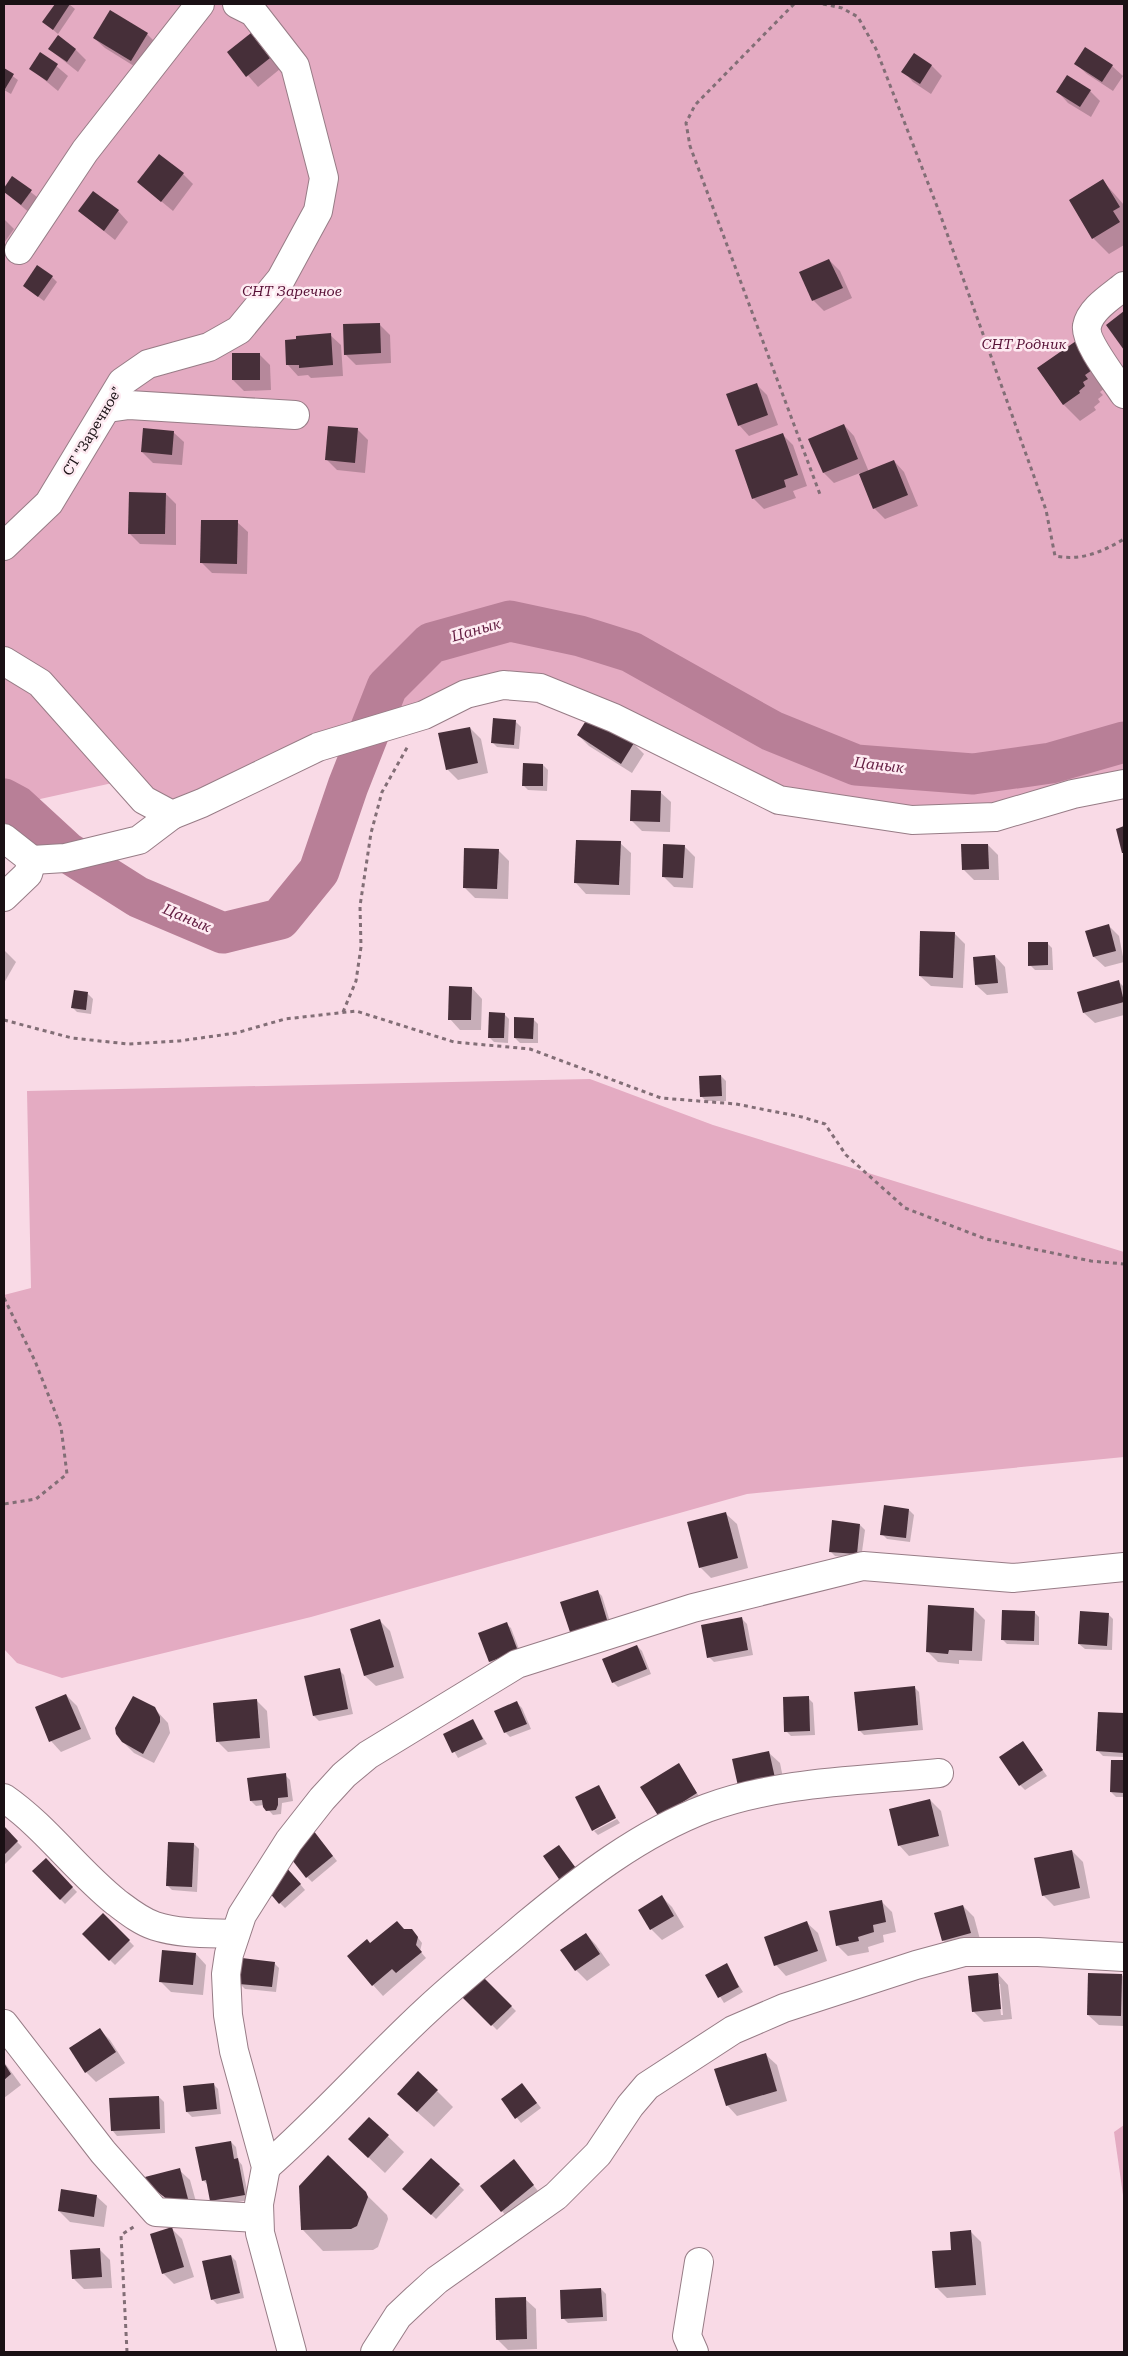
<svg xmlns="http://www.w3.org/2000/svg" width="1128" height="2356" viewBox="0 0 1128 2356" font-family="'Roboto Serif',serif">
<style>
.green{fill:#e4abc2}
.shadow{fill:#0003;fill-rule:evenodd}
.lines{fill:none;stroke-linecap:round;stroke-linejoin:round}
.river{stroke:#b87f97;stroke-width:41}
.building{fill:#462f39}
.minor-casing{stroke:#977c86;stroke-width:30}
.path{stroke:#826e76;stroke-width:3;stroke-dasharray:4 4;stroke-linecap:butt}
.minor{stroke:#fff;stroke-width:28}
.labels{text-anchor:middle;stroke-width:5;stroke-linejoin:round;paint-order:stroke}
.park-label{font-size:14px;font-style:italic;fill:#571136;stroke:#feebf2}
.street-label{font-size:14px;fill:#1a1014;stroke:#feebf2}
.water-label{font-size:15px;font-style:italic;fill:#631d41;stroke:#feebf2}
</style>
<rect width="100%" height="100%" fill="#f9dae6"/>
<!-- green -->
<g class="green">
<path d="M4 4H1124V784L995 817 841 808 503 685 172 815 126 780 4 807Z"/>
<path d="M590 1079 713 1125 1124 1252V1457L747 1494 311 1617 62 1678 17 1663 4 1649V1295L31 1288 27 1091Z"/>
<path d="M1124 2125V2202L1114 2132Z"/>
</g>
<!-- shadow -->
<g class="shadow">
<path d="M56 4H69L75 9 58 34 44 22Z"/>
<path d="M147 34 158 45 142 71 105 48 94 38Z"/>
<path d="M251 35 280 69 258 87 228 52Z"/>
<path d="M49 49 76 50 86 60 78 72Z"/>
<path d="M41 53 68 76 58 91 30 68Z"/>
<path d="M914 54 932 66 942 76 931 94 913 82 903 71Z"/>
<path d="M1076 64 1112 66 1123 76 1113 91 1087 74Z"/>
<path d="M4 70 18 80 11 94 4 90Z"/>
<path d="M1090 91 1100 101 1091 117 1068 103 1058 92Z"/>
<path d="M183 174 193 184 173 211 138 182Z"/>
<path d="M13 178 42 201 32 215 4 191Z"/>
<path d="M1103 181 1124 205V245L1109 254 1093 238Z"/>
<path d="M79 211H118L128 222 115 240Z"/>
<path d="M4 219 14 229 4 243Z"/>
<path d="M829 260 840 271 852 298 824 311 814 301 801 273Z"/>
<path d="M52 277 57 282 44 301 24 286Z"/>
<path d="M379 324 390 335 391 363 356 365 345 354Z"/>
<path d="M330 335 341 345 343 376 311 378 308 375 298 376 288 365Z"/>
<path d="M1076 342 1110 384 1100 392 1103 395 1098 399 1100 402 1094 407 1096 410 1080 421 1064 405 1039 369Z"/>
<path d="M260 355 270 365 271 390 244 391 233 380Z"/>
<path d="M756 384 767 395 778 425 749 436 739 425Z"/>
<path d="M844 425 854 436 869 472 894 461 904 472 918 506 885 519 874 508 860 473 834 483 824 473Z"/>
<path d="M357 429 368 440 365 473 337 470 327 460Z"/>
<path d="M173 432 184 442 182 465 153 463 142 452Z"/>
<path d="M783 435 793 445 807 486 793 491 796 498 764 509 753 498Z"/>
<path d="M166 494 176 504V545L140 544 129 533Z"/>
<path d="M237 522 248 532 247 574 212 573 201 562Z"/>
<path d="M591 716 634 744 644 754 632 773 589 746 578 735Z"/>
<path d="M516 722 521 727 519 749 497 747 492 742Z"/>
<path d="M470 728 481 739 488 773 458 780 447 769Z"/>
<path d="M543 765 548 770 547 791 528 790 523 785Z"/>
<path d="M660 792 671 802 670 832 642 831 632 821Z"/>
<path d="M620 843 631 853 630 895 586 894 576 883Z"/>
<path d="M988 845 998 855 999 880H974L964 870Z"/>
<path d="M684 846 695 857 693 888 674 887 663 876Z"/>
<path d="M498 850 509 861 508 899 475 898 464 887Z"/>
<path d="M1109 926 1119 936 1124 962 1105 967 1094 957 1087 932Z"/>
<path d="M954 933 965 944 963 988 931 986 920 976Z"/>
<path d="M1047 943 1052 948 1053 970H1035L1030 965Z"/>
<path d="M4 950 16 962 4 983Z"/>
<path d="M995 956 1005 967 1008 993 987 995 976 985Z"/>
<path d="M1119 982 1124 987V1015L1095 1023 1084 1013Z"/>
<path d="M472 988 482 999 481 1030H460L450 1019Z"/>
<path d="M88 994 93 999 91 1014 77 1012 72 1007Z"/>
<path d="M504 1014 509 1019 508 1043 494 1042 489 1037Z"/>
<path d="M533 1019 538 1024V1043H520L515 1038Z"/>
<path d="M721 1076 726 1081V1101H706L701 1096Z"/>
<path d="M909 1510 914 1515 910 1542 887 1539 882 1534Z"/>
<path d="M726 1514 737 1524 748 1568 711 1578 700 1567Z"/>
<path d="M860 1525 865 1530 861 1559 835 1556 830 1551Z"/>
<path d="M597 1591 602 1596 612 1628 577 1639Z"/>
<path d="M974 1609 985 1620 982 1661 959 1660V1664L938 1662 928 1652Z"/>
<path d="M1034 1612 1039 1617V1645L1007 1644 1002 1639Z"/>
<path d="M1108 1614 1113 1619 1112 1650 1085 1649 1079 1644Z"/>
<path d="M742 1619 747 1624 753 1655 714 1662 709 1657Z"/>
<path d="M380 1621 390 1631 404 1678 376 1686 365 1676 351 1629Z"/>
<path d="M506 1624 511 1628 522 1657 495 1667 490 1662 480 1634Z"/>
<path d="M637 1646 642 1651 651 1674 618 1687 613 1682Z"/>
<path d="M339 1670 344 1675 353 1714 319 1721 314 1716Z"/>
<path d="M914 1687 919 1692 923 1730 864 1735 859 1730Z"/>
<path d="M66 1695 77 1706 91 1739 61 1752 51 1741Z"/>
<path d="M808 1698 813 1703 815 1735 791 1736 786 1731Z"/>
<path d="M256 1700 267 1711 270 1748 228 1752 217 1741Z"/>
<path d="M517 1703 522 1708 531 1729 510 1737 505 1732Z"/>
<path d="M154 1708 168 1723 170 1733 154 1763 134 1753 123 1742Z"/>
<path d="M1100 1713 1124 1714V1757L1103 1756 1098 1751Z"/>
<path d="M473 1721 487 1744 458 1758 445 1735Z"/>
<path d="M1023 1743 1047 1776 1025 1790 1020 1785Z"/>
<path d="M769 1753 780 1763 785 1788 734 1760Z"/>
<path d="M1112 1761 1124 1762V1797H1116L1111 1792Z"/>
<path d="M678 1765 701 1799 665 1821Z"/>
<path d="M285 1775 290 1780 293 1801 282 1803 281 1814 273 1815 264 1805 256 1806 251 1801Z"/>
<path d="M598 1786 616 1816 593 1829Z"/>
<path d="M930 1800 941 1811 949 1846 909 1856 899 1845Z"/>
<path d="M617 1819 620 1823 598 1835 594 1831Z"/>
<path d="M4 1828 22 1847 5 1864 4 1863Z"/>
<path d="M313 1831 337 1861 312 1882 307 1877Z"/>
<path d="M194 1844 199 1849 197 1892 172 1890 167 1885Z"/>
<path d="M559 1847 587 1882 573 1892Z"/>
<path d="M1072 1851 1083 1862 1090 1898 1054 1906 1043 1895Z"/>
<path d="M46 1860 77 1892 65 1904 34 1872Z"/>
<path d="M290 1872 305 1890 285 1908 280 1903Z"/>
<path d="M662 1897 672 1907 684 1927 662 1940 651 1929 639 1910Z"/>
<path d="M882 1902 892 1912 896 1932 883 1935 884 1942 868 1947 869 1952 848 1956 837 1945Z"/>
<path d="M963 1906 974 1917 981 1943 954 1951 943 1940Z"/>
<path d="M103 1914 134 1946 115 1965 84 1934Z"/>
<path d="M807 1923 818 1933 827 1961 786 1976 776 1965Z"/>
<path d="M412 1930 422 1943 420 1951 426 1958 383 1996 373 1985 370 1944 404 1931Z"/>
<path d="M586 1934 596 1945 610 1965 587 1981 576 1970Z"/>
<path d="M196 1954 206 1965 203 1995 171 1992 160 1981Z"/>
<path d="M274 1963 279 1968 276 1992 245 1989 240 1984Z"/>
<path d="M726 1965 743 1992 724 2003 707 1975Z"/>
<path d="M998 1974 1008 1985 1012 2019 984 2022 973 2011ZM998 1984H1000L1003 2015H1001Z"/>
<path d="M1122 1975 1124 1978V2026L1099 2025 1088 2015Z"/>
<path d="M481 1977 516 2011 497 2030 463 1996Z"/>
<path d="M100 2030 110 2040 125 2063 96 2082 86 2072Z"/>
<path d="M766 2055 777 2065 787 2101 737 2116 727 2105Z"/>
<path d="M4 2062 21 2085 4 2098Z"/>
<path d="M213 2084 218 2089 221 2114 192 2117 187 2112 184 2087Z"/>
<path d="M527 2090 541 2108 521 2123 503 2100Z"/>
<path d="M437 2091 453 2107 434 2127 415 2110Z"/>
<path d="M159 2097 164 2102 165 2133 117 2136 112 2130Z"/>
<path d="M369 2118 404 2152 385 2173 366 2155Z"/>
<path d="M231 2142 236 2147 238 2160 242 2165 249 2200 216 2206 211 2201 208 2185 203 2180Z"/>
<path d="M328 2157 387 2215 388 2219 378 2247 373 2250 323 2251 302 2229Z"/>
<path d="M431 2159 464 2190 436 2219 404 2189Z"/>
<path d="M518 2166 538 2191 506 2216 502 2211Z"/>
<path d="M179 2170 190 2180 198 2209 174 2203 150 2184Z"/>
<path d="M96 2196 107 2206 104 2227 70 2222 59 2211Z"/>
<path d="M172 2229 182 2239 194 2277 174 2284 163 2273Z"/>
<path d="M971 2232 981 2242 986 2295 947 2298 937 2288 953 2251Z"/>
<path d="M99 2249 110 2260 112 2288 84 2289 74 2279Z"/>
<path d="M231 2256 236 2261 244 2298 217 2304 212 2299Z"/>
<path d="M601 2289 606 2294 607 2321 568 2323 563 2318Z"/>
<path d="M525 2299 536 2309 537 2349 508 2350 497 2339Z"/>
</g>
<g class="lines">
<!-- river -->
<path class="river" d="M4 799 17 806 67 852 138 897 223 933 280 919 319 871 348 786 387 687 431 643 510 621 580 636 631 652 772 731 856 765 973 774 1051 763 1124 742"/>
</g>
<!-- building -->
<g class="building">
<path d="M55 4H70L53 30 42 22Z"/>
<path d="M110 10 148 33 131 61 93 38Z"/>
<path d="M251 33 270 58 246 77 227 52Z"/>
<path d="M58 35 76 49 67 62 48 49Z"/>
<path d="M1085 47 1113 65 1102 82 1074 64Z"/>
<path d="M40 52 58 64 47 81 29 69Z"/>
<path d="M914 53 932 65 920 84 901 72Z"/>
<path d="M4 68 14 74 5 89H4Z"/>
<path d="M1067 75 1091 90 1080 107 1056 92Z"/>
<path d="M159 154 184 173 161 202 137 182Z"/>
<path d="M12 176 32 190 21 205 4 192V188Z"/>
<path d="M1103 179 1120 207 1113 211 1120 222 1092 239 1069 200Z"/>
<path d="M93 191 119 210 104 231 78 211Z"/>
<path d="M829 259 843 288 812 301 799 272Z"/>
<path d="M37 265 53 276 38 297 23 286Z"/>
<path d="M1124 311V350L1106 325Z"/>
<path d="M380 323 381 353 344 355 343 324Z"/>
<path d="M331 333 333 365 299 368V365H286L285 340 296 339V336Z"/>
<path d="M1076 341 1095 368 1085 375 1088 379 1083 382 1085 386 1079 391 1080 393 1063 405 1037 368Z"/>
<rect x="232" y="353" width="28" height="27"/>
<path d="M757 383 768 415 738 426 726 394Z"/>
<path d="M844 424 858 459 823 473 808 439Z"/>
<path d="M328 426 358 428 355 463 325 460Z"/>
<path d="M143 428 174 431 172 455 141 452Z"/>
<path d="M783 433 798 475 784 480 786 487 752 499 735 450Z"/>
<path d="M894 460 908 495 873 509 859 474Z"/>
<path d="M129 492 166 493 165 534H128Z"/>
<path d="M201 520H238L237 564 200 563Z"/>
<path d="M590 714 634 743 621 764 577 735Z"/>
<path d="M493 718 516 720 514 745 491 743Z"/>
<path d="M470 727 478 763 446 770 438 733Z"/>
<path d="M523 763 543 764V786H522Z"/>
<path d="M631 790 661 791 660 822 630 821Z"/>
<path d="M1124 826V853H1122L1116 829Z"/>
<path d="M576 840 621 841 619 885 574 883Z"/>
<path d="M663 844 685 845 683 878 662 877Z"/>
<path d="M961 844H988L989 869 962 870Z"/>
<path d="M464 848 499 849 497 889 463 888Z"/>
<path d="M1109 924 1116 951 1093 957 1085 931Z"/>
<path d="M920 931 955 932 953 978 919 976Z"/>
<path d="M1028 942H1048V965L1028 966Z"/>
<path d="M995 955 998 983 975 985 973 957Z"/>
<path d="M1119 980 1124 1002 1083 1013 1077 992Z"/>
<path d="M449 986 472 987 471 1020H448Z"/>
<path d="M74 990 88 992 86 1010 71 1008Z"/>
<path d="M489 1012 505 1013 504 1038H488Z"/>
<path d="M514 1017 534 1018 533 1039 514 1038Z"/>
<path d="M721 1075 722 1096 700 1097 699 1076Z"/>
<path d="M884 1505 909 1509 906 1538 880 1535Z"/>
<path d="M726 1512 738 1558 699 1568 687 1522Z"/>
<path d="M832 1520 860 1524 857 1554 829 1552Z"/>
<path d="M598 1590 608 1623 571 1635 560 1602Z"/>
<path d="M928 1605 974 1608 972 1651 949 1650 948 1654 926 1652Z"/>
<path d="M1002 1610 1035 1611 1034 1641 1001 1640Z"/>
<path d="M1080 1611 1109 1613 1107 1646 1078 1644Z"/>
<path d="M742 1617 748 1650 707 1658 701 1625Z"/>
<path d="M380 1619 394 1667 364 1676 350 1629Z"/>
<path d="M507 1622 518 1651 489 1662 478 1633Z"/>
<path d="M637 1645 647 1669 612 1683 602 1659Z"/>
<path d="M340 1668 348 1709 313 1716 304 1676Z"/>
<path d="M915 1686 918 1725 858 1731 854 1692Z"/>
<path d="M66 1694 81 1729 49 1742 35 1707Z"/>
<path d="M133 1696 155 1707 160 1717V1722L143 1754 122 1742 116 1734 115 1728Z"/>
<path d="M809 1696 810 1731 784 1732 783 1697Z"/>
<path d="M257 1699 260 1738 216 1742 213 1703Z"/>
<path d="M517 1701 527 1724 504 1733 494 1711Z"/>
<path d="M1098 1712 1124 1713V1753L1096 1751Z"/>
<path d="M473 1719 483 1739 452 1753 443 1734Z"/>
<path d="M1023 1741 1043 1770 1019 1786 999 1757Z"/>
<path d="M769 1751 775 1778 738 1786 732 1759Z"/>
<path d="M1111 1760H1124V1793L1110 1792Z"/>
<path d="M679 1763 697 1793 659 1817 640 1787Z"/>
<path d="M286 1773 288 1797 278 1798V1805L276 1810 266 1811 263 1807 262 1800 250 1801 247 1778Z"/>
<path d="M599 1785 616 1818 592 1831 575 1797Z"/>
<path d="M930 1799 939 1836 898 1846 889 1809Z"/>
<path d="M4 1826 18 1841 4 1855Z"/>
<path d="M313 1830 333 1856 306 1878 286 1852Z"/>
<path d="M168 1842 194 1843 192 1887 166 1886Z"/>
<path d="M559 1845 578 1871 561 1882 543 1856Z"/>
<path d="M1072 1850 1080 1888 1042 1896 1034 1858Z"/>
<path d="M46 1858 73 1887 60 1900 32 1871Z"/>
<path d="M285 1866 301 1884 279 1904 263 1885Z"/>
<path d="M662 1895 674 1916 650 1930 638 1910Z"/>
<path d="M882 1900 886 1922 873 1925 874 1932 858 1937 859 1941 836 1946 829 1911Z"/>
<path d="M963 1905 971 1933 942 1941 934 1913Z"/>
<path d="M103 1913 130 1940 109 1961 82 1934Z"/>
<path d="M397 1921 404 1929H412L418 1937 416 1945 422 1952 396 1973 392 1969 372 1986 347 1956 367 1939 370 1943Z"/>
<path d="M807 1921 818 1951 774 1966 764 1937Z"/>
<path d="M586 1933 600 1954 575 1971 560 1950Z"/>
<path d="M162 1950 196 1953 193 1985 159 1982Z"/>
<path d="M242 1958 275 1962 272 1987 239 1984Z"/>
<path d="M727 1963 739 1987 718 1998 705 1975Z"/>
<path d="M998 1973 1001 2009 972 2012 968 1976Z"/>
<path d="M1088 1973 1122 1974 1121 2016 1087 2015Z"/>
<path d="M481 1975 512 2006 491 2026 461 1996Z"/>
<path d="M100 2028 116 2052 85 2073 69 2048Z"/>
<path d="M766 2053 777 2091 726 2106 714 2069Z"/>
<path d="M4 2063 11 2074 4 2080Z"/>
<path d="M418 2071 438 2090 417 2112 397 2094Z"/>
<path d="M214 2083 217 2109 186 2112 183 2086Z"/>
<path d="M522 2083 537 2103 515 2119 501 2099Z"/>
<path d="M159 2096 160 2129 111 2131 109 2098Z"/>
<path d="M369 2117 389 2135 368 2158 348 2139Z"/>
<path d="M231 2141 234 2159 238 2158 245 2195 210 2201 206 2180 202 2181 195 2147Z"/>
<path d="M328 2155 366 2192 368 2197 357 2226 351 2229 301 2230 299 2186Z"/>
<path d="M431 2158 460 2184 431 2215 402 2189Z"/>
<path d="M514 2159 534 2185 501 2212 480 2186Z"/>
<path d="M180 2168 188 2199 168 2200 149 2185 145 2177Z"/>
<path d="M61 2189 97 2195 94 2217 58 2211Z"/>
<path d="M172 2227 184 2267 162 2274 150 2234Z"/>
<path d="M971 2230 976 2285 935 2288 932 2251 951 2250 950 2232Z"/>
<path d="M100 2248 102 2277 72 2279 70 2250Z"/>
<path d="M231 2255 240 2293 211 2300 202 2261Z"/>
<path d="M601 2288 603 2317 561 2319 560 2290Z"/>
<path d="M526 2297 527 2339 496 2340 495 2298Z"/>
</g>
<g class="lines">
<!-- minor casing -->
<g class="minor-casing">
<g id="minor">
<path d="M19 250 85 151 200 4"/>
<path d="M1124 286C1112 296 1090 309 1087 326 1084 341 1115 380 1124 394"/>
<path d="M108 408 129 405 295 415"/>
<path d="M4 546 49 503 122 382 148 364 209 347 239 330 281 279 318 211 324 178 295 66 253 12 237 4"/>
<path d="M4 661 40 683 144 800 172 815 202 803 318 747 424 715 466 694 503 685 540 688 614 718 779 800 912 820 995 817 1073 794 1124 784"/>
<path d="M4 838 32 860 28 874 4 897"/>
<path d="M32 860 65 858 139 840 172 815"/>
<path d="M4 1798C46 1827 76 1870 116 1902 128 1911 140 1921 155 1926 180 1934 208 1933 234 1934"/>
<path d="M4 2024 103 2152 156 2212 258 2218"/>
<path d="M266 2167C322 2118 371 2062 426 2011 458 1981 493 1953 527 1924 581 1879 641 1833 707 1808 780 1781 863 1781 939 1773"/>
<path d="M292 2352 260 2233 259 2204 266 2167 234 2051 228 2015 226 1974 229 1954 242 1915 289 1841 322 1799 344 1775 368 1755 517 1664 693 1608 863 1566 1013 1578 1124 1567"/>
<path d="M375 2352 398 2316 416 2299 437 2280 556 2196 598 2154 630 2106 647 2086 733 2030 784 2008 916 1965 964 1952H1038L1124 1957"/>
<path d="M694 2352 687 2336 699 2262"/>
</g>
</g>
<!-- path -->
<g class="path">
<path d="M794 4 695 105 686 123 690 146 821 497"/>
<path d="M823 4 842 8 858 17 876 49 940 214 1046 510 1055 556C1082 561 1102 552 1124 539"/>
<path d="M343 1012 356 981 361 947 360 906 371 833 382 792 408 746"/>
<path d="M4 1020 72 1038 128 1044 179 1041 236 1033 285 1019 356 1011 454 1042 530 1049 661 1098 736 1104 802 1117 825 1124 846 1155 905 1208 986 1239 1091 1261 1124 1264"/>
<path d="M4 1298 35 1361 61 1427 67 1474 36 1499 4 1504"/>
<path d="M127 2352 121 2235 135 2226"/>
</g>
<!-- minor -->
<use href="#minor" class="minor"/>
</g>
<g class="labels">
<!-- park labels -->
<g class="park-label">
<text x="292" y="296">СНТ Заречное</text>
<text x="1024" y="349">СНТ Родник</text>
</g>
<!-- street labels -->
<g class="street-label">
<text transform="translate(92 431) rotate(-59)" y="5">СТ "Заречное"</text>
</g>
<!-- water labels -->
<g class="water-label">
<text transform="translate(476 630) rotate(-16)" y="5">Цанык</text>
<text transform="translate(879 765) rotate(7)" y="5">Цанык</text>
<text transform="translate(187 918) rotate(23)" y="5">Цанык</text>
</g>
</g>
<!-- border -->
<rect width="1128" height="2356" fill="none" stroke="#1a1014" stroke-width="10"/>
</svg>
